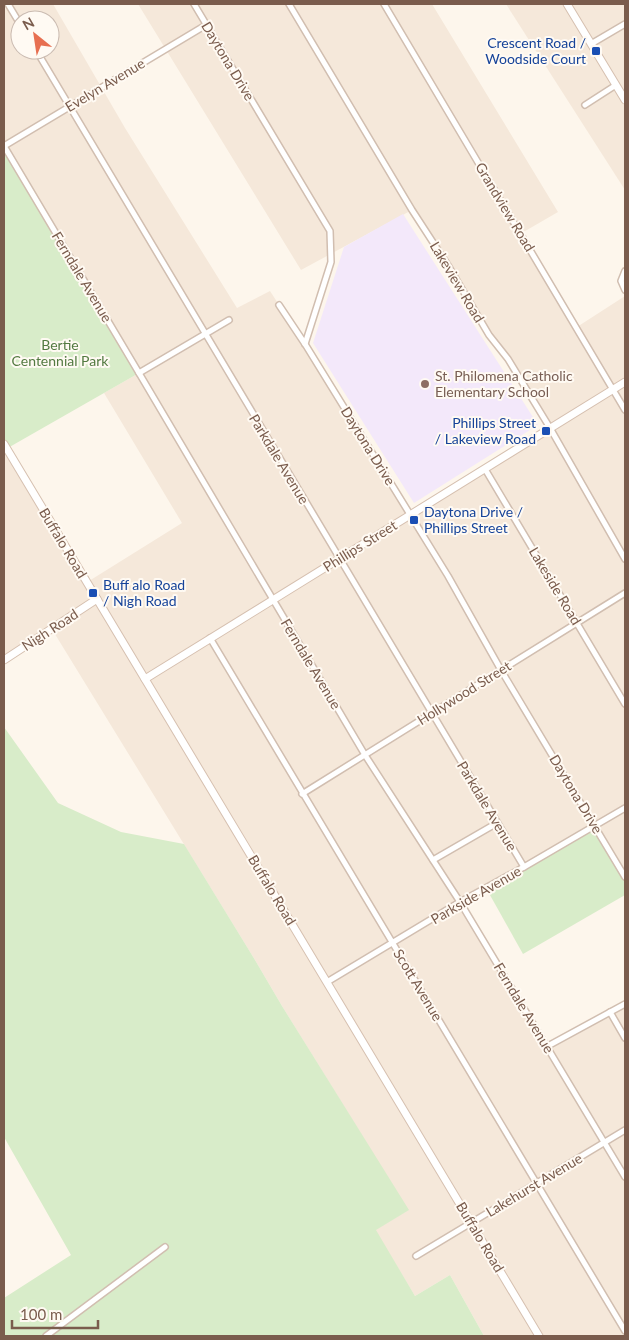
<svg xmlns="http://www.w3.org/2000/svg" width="629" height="1340" viewBox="0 0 629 1340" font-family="Lato,sans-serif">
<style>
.residential{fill:#f5e8da;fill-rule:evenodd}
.education{fill:#f3e8fa}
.green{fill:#d8ecc9}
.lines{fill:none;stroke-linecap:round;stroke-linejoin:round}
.street-casing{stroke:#d1beb0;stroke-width:8}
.secondary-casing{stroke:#d6c0b0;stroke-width:9}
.street{stroke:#fff;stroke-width:5}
.secondary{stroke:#fff;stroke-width:7}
.transit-dot{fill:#1a4fb4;stroke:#fffaf3;stroke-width:2}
.education-dot{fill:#8d6e63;stroke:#fffaf3;stroke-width:2}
.labels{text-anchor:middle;stroke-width:4;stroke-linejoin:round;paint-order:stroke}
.transit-label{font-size:14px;fill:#164399;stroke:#fffaf3;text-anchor:end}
.street-label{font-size:14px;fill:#7a5c4d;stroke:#fffaf3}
.park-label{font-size:14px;fill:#537a41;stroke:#fffaf3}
.education-label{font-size:14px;fill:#785e54;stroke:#fffaf3;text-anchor:start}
</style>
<rect width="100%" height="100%" fill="#fdf6ec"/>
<!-- residential -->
<g class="residential">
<path d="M4 4H53L125 128 237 308 270 291 309 351 409 515 549 429 412 210 301 270 138 4H432L558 212 520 234 577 327 625 296V877L595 826 458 904 546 1047 625 1004V1336H484L450 1275 415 1296 375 1230 408 1210 282 1006 255 960 50 626 4 656V452L89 593V581L182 523 104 393 139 373 4 146ZM20 20H50V50H20Z"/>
<path d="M506 4H625V190Z"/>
</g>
<!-- education -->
<path class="education" d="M403 214 538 425 414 503 313 343 344 247Z"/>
<!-- green -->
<g class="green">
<path d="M4 146 139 373 6 449 4 445Z"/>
<path d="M4 727 58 803 121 832 184 844 255 960 282 1006 409 1210 376 1230 415 1296 450 1275 484 1336H4V1298L71 1255 4 1137Z"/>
<path d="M595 826 625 877V895L523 954 486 888Z"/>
</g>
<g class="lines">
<!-- street casing -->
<g class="street-casing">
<g id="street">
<path d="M8 4 20 24"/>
<path d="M194 4 330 231 331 262 305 344"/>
<path d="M289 4 412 210 449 267 489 335 508 359 550 428 625 559"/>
<path d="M384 4 625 410"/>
<path d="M591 44 625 24"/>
<path d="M36 50 524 867"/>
<path d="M585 105 616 85"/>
<path d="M4 146 139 373 365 755 460 902 625 1177"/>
<path d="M4 146 206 25"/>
<path d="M625 271 621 281 625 290"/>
<path d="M279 305 305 344 448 576 501 670 625 877"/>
<path d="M139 373 229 320"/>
<path d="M485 469 625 704"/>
<path d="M210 638 625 1331"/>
<path d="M302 794 625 593"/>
<path d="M433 860 497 823"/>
<path d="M327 982 460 902 524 867 625 808"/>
<path d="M610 1012 625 1038"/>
<path d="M546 1047 625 1004"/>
<path d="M416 1256 625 1130"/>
<path d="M46 1336 165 1247"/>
</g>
</g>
<!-- secondary casing -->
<g class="secondary-casing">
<g id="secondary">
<path d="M567 4 625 100"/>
<path d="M4 444 539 1336"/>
<path d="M4 660 97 599"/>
<path d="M145 679 625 382"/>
</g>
</g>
<!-- street -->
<use href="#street" class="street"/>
<!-- secondary -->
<use href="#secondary" class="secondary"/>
</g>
<!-- markers -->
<g class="transit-dot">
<rect x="591" y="46" width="10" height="10" rx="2.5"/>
<rect x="541" y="426" width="10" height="10" rx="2.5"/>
<rect x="409" y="515" width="10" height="10" rx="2.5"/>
<rect x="88" y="588" width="10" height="10" rx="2.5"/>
</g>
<circle class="education-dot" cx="425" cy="384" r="5"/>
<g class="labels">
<!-- transit labels -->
<g class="transit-label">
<text x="586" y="48">Crescent Road /<tspan x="586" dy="16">Woodside Court</tspan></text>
<text x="536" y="428">Phillips Street<tspan x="536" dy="16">/ Lakeview Road</tspan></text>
<text x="424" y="517" text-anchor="start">Daytona Drive /<tspan x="424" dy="16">Phillips Street</tspan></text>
<text x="103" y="590" text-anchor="start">Buff alo Road<tspan x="103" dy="16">/ Nigh Road</tspan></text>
</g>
<!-- street labels -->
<g class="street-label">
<text transform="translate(228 61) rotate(59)" y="5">Daytona Drive</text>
<text transform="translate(105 85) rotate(-31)" y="5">Evelyn Avenue</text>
<text transform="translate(505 207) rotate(59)" y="5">Grandview Road</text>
<text transform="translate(82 277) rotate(59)" y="5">Ferndale Avenue</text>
<text transform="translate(457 282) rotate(59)" y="5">Lakeview Road</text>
<text transform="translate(368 446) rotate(58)" y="5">Daytona Drive</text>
<text transform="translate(279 459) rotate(59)" y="5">Parkdale Avenue</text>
<text transform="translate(63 543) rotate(59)" y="5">Buffalo Road</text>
<text transform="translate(360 546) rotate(-32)" y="5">Phillips Street</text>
<text transform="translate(555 586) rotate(59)" y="5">Lakeside Road</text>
<text transform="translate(50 630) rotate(-33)" y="5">Nigh Road</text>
<text transform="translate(311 664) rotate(59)" y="5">Ferndale Avenue</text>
<text transform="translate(464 693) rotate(-32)" y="5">Hollywood Street</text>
<text transform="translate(576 794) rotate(59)" y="5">Daytona Drive</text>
<text transform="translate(487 806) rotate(59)" y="5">Parkdale Avenue</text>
<text transform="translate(272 890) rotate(59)" y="5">Buffalo Road</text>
<text transform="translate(476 895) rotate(-30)" y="5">Parkside Avenue</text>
<text transform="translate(418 985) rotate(59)" y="5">Scott Avenue</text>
<text transform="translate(524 1008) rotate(59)" y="5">Ferndale Avenue</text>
<text transform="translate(534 1185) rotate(-31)" y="5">Lakehurst Avenue</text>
<text transform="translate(480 1237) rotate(59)" y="5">Buffalo Road</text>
</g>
<!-- park labels -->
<g class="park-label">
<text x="60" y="350">Bertie<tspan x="60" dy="16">Centennial Park</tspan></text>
</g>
<!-- education labels -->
<g class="education-label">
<text x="435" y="381">St. Philomena Catholic<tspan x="435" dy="16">Elementary School</tspan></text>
</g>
</g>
<!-- border -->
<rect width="629" height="1340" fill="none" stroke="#7a5c4d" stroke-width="10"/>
<!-- north arrow -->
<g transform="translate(35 35) rotate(330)"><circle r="24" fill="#fffaf3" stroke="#cabbb1"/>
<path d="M0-4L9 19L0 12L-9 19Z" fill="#e76f51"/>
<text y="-8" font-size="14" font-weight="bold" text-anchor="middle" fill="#7a5c4d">N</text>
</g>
<!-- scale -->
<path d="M12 1320v8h86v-8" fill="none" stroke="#7a5c4d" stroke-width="2.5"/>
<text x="20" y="1320" font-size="15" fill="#7a5c4d" stroke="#fffaf3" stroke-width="4" paint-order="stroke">100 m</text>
</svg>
